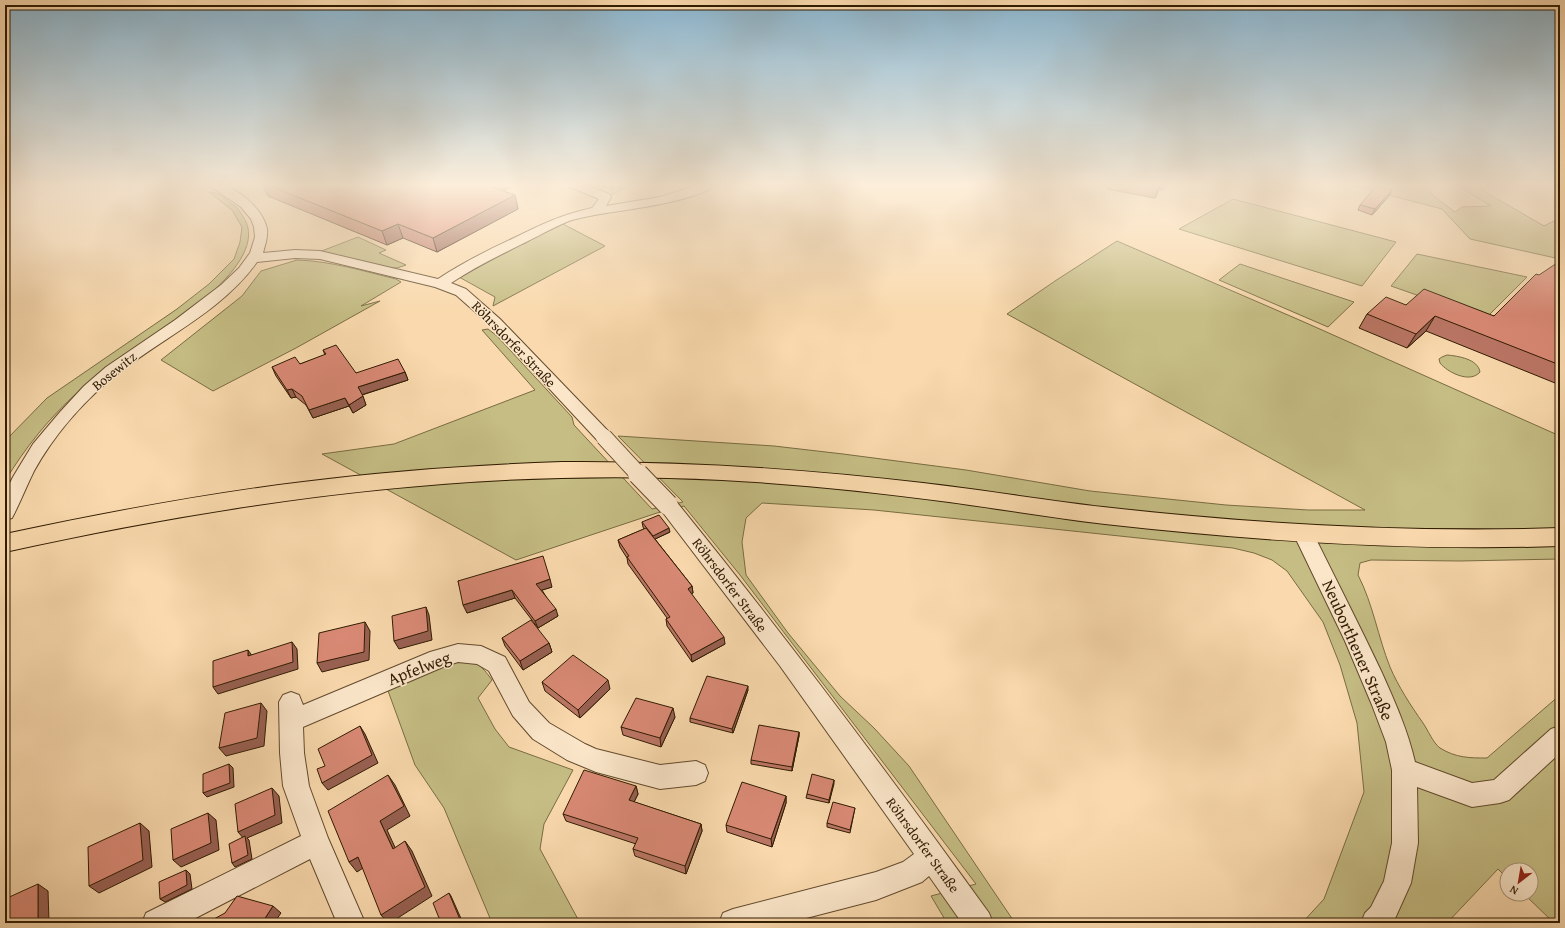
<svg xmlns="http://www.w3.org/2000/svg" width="1565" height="928" viewBox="0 0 1565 928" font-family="'Gentium Book Plus',serif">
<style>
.green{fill:#c5bd84;stroke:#7a6c42}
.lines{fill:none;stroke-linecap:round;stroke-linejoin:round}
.minor-casing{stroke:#624a2c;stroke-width:2}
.major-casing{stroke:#301b01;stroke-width:2}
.minor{fill:#fbe6ca;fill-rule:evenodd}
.major{fill:#f9d9ad;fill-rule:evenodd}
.minor-bridge-far1-casing{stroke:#624a2c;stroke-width:18;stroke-linecap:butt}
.minor-bridge-casing{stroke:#624a2c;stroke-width:22;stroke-linecap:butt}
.minor-bridge-far1{stroke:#fbe6ca;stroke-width:16}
.minor-bridge{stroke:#fbe6ca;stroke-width:20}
.wall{fill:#bb7665;stroke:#301b01}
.shaded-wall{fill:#986052;stroke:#301b01}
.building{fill:#d98975;stroke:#301b01}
.labels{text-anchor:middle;stroke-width:3;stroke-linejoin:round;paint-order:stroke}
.street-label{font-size:14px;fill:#301b01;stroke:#fbe6ca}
.near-street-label{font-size:17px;fill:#301b01;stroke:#fbe6ca}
</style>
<rect width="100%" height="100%" fill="#f9d9ad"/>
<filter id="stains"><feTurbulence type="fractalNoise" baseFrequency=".005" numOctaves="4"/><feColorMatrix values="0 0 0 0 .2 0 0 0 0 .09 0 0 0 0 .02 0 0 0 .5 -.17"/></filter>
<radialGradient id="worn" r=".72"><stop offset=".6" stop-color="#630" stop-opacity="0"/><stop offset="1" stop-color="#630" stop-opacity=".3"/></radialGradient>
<!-- green -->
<g class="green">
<path d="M558 184H633L603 199Z"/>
<path d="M1335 184H1422L1435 197 1455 212 1462 207 1491 206 1456 185 1448 184H1478L1487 193 1544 226 1560 218V259L1470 239 1442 209 1354 186 1351 188Z"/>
<path d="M209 192C217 190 228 202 235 206 239 209 241 214 244 218 272 264 164 329 133 350 114 364 95 377 78 392 49 418 25 448 5 481V441L47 398 177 309 209 284 234 259 240 242 242 227 232 210Z"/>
<path d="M1233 199 1396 242 1362 286 1179 229Z"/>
<path d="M563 224 605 246 493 306 495 297 459 277 474 267Z"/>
<path d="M358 237 386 250 379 253 406 265 397 268H387L319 252Z"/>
<path d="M1117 241 1304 322 1560 436V559L1460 561 1371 560 1360 563 1358 575C1373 604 1378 637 1390 667 1398 686 1411 706 1423 723 1428 730 1433 743 1440 748 1456 758 1470 758 1487 758L1560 695V923H1554L1524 894H1531V870H1507V878L1498 869 1447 923H1302L1324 899 1364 792 1357 723 1340 665 1323 622 1287 571 1272 560 1254 553 1233 548 874 510 762 503 746 518 742 542 746 575 788 633 840 696 874 728 909 766 1015 923H947L931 896 976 884 740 575 684 506 657 513 516 560 322 454 394 444 535 390 482 330 488 329 497 336 572 417 574 425 652 509 683 502 618 436 774 446 843 454 966 470 1090 491 1226 505 1308 510H1365L1007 314 1055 281Z"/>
<path d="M1417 254 1527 277 1485 319 1391 286Z"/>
<path d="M297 260C331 261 363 271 396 279L401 282 361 306 380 301 296 348 213 391 161 360 242 296 261 271Z"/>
<path d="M1240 264 1354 302 1328 327 1219 280Z"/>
<path d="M1447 355C1458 356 1478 359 1480 372 1470 384 1447 372 1440 363L1439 359 1442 357Z"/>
<path d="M458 661C478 662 480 664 492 680L478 698 495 729 509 747 573 770 544 824 540 849 580 923H492L444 808 415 765 387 688Z"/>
</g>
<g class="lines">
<!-- minor casing -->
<g class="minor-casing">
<g id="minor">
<path d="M207 184C212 184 218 183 222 184 240 191 263 209 267 229 268 238 265 245 263 253L295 250 320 251 438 279C462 263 488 250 514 238 542 224 561 215 592 208L598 200 599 199 568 186 566 184H582L609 194 611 197 606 206 660 197 701 184H716C708 196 653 206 638 208 616 212 594 214 572 220 557 225 543 234 528 241 502 254 475 267 451 283L466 289 500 319 610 433 613 437 610 441 604 443 598 441 490 325 456 295 435 287 320 259 295 258 257 262C221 313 159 339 111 379 81 404 53 437 34 471 26 487 20 503 12 518L5 520V493L13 477 33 444 60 412 84 386 106 367 175 320 221 285 239 268 250 253 255 237 254 227 251 219 241 207Z"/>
<path d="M668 498 675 500C784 634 888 773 989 913L993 923H962L929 876 922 882 876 900 787 923H719L723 913 733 909 876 872 903 862 914 854 780 666 661 510 659 505 661 500Z"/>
<path d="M1303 526 1310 528 1313 533C1336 580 1360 626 1382 673 1395 702 1408 731 1415 762L1472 783 1494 780 1551 729 1560 726V753L1509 800 1500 803 1472 807 1417 787 1418 843 1411 883 1393 923H1361L1365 913 1371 907 1384 881 1392 843V770L1386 742 1372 705 1345 641 1293 533 1296 528Z"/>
<path d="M458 644 481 646 505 657 529 702 549 723 585 744 596 749 660 765 696 761 705 765 708 773 705 781 696 785 660 789 596 772 567 760 533 739 513 716 489 671 477 664 458 662 443 667 303 727 304 753 309 786 328 838 365 923H337L310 859 186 923H142L146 913 301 836 283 786 280 753 279 702 283 695 291 692 299 695 303 705 430 652Z"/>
</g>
</g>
<!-- major casing -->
<g class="major-casing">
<path id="major" d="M562 462C683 461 803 469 923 483 983 490 1043 500 1103 507 1254 524 1407 533 1560 528V546C1408 551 1256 541 1105 524 1053 518 1001 509 949 502 874 492 798 484 722 480 480 467 241 500 5 552V534C104 513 202 494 303 482 389 471 475 465 562 462Z"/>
</g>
<!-- minor -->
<use href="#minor" class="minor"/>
<!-- major -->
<use href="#major" class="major"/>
<!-- minor-bridge-far1 casing -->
<g class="minor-bridge-far1-casing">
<path id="minor-bridge-far1" d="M604 437 639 475"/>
</g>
<!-- minor-bridge casing -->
<g class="minor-bridge-casing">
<path id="minor-bridge" d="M638 474 668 505"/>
</g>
<!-- minor-bridge-far1 -->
<use href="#minor-bridge-far1" class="minor-bridge-far1"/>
<!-- minor-bridge -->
<use href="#minor-bridge" class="minor-bridge"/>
</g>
<!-- wall -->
<g class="wall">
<path d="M262 184H518L503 191 515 195 518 209 437 252 403 238 387 245 268 196Z"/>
<path d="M594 184H627L620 188 616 186 612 189Z"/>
<path d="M1108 184H1164L1162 190 1159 189 1155 198 1107 189Z"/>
<path d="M1392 190 1389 196 1372 215 1358 210 1360 205Z"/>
<path d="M1560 261V385L1426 331 1407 348 1359 328 1367 314 1406 305 1494 316Z"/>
<path d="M323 350 356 373 405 372 408 380 362 395 366 405 353 413 349 406 313 418 306 405 296 397 291 398 276 376 272 367 300 364 325 355Z"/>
<path d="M642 522 670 532 655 539 692 586 693 593 691 594 725 644 692 662 667 626 666 619 667 618 628 564 627 558 620 547 618 540 644 529 643 527Z"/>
<path d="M458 581 552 587 542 590 558 616 538 628 515 598 467 613Z"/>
<path d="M502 638 549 643 552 652 523 670 505 646Z"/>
<path d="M542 682 610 689 580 718 545 691Z"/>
<path d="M748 690 733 733 690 722V718Z"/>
<path d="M675 717 661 747 623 735 621 727Z"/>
<path d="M799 732V736L792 771 751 764V760Z"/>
<path d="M834 780 829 803 806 798 807 794Z"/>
<path d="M636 786 638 794 634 802 701 824 702 831 686 874 635 856 633 849 636 844 566 821 563 814Z"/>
<path d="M786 796V803L772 847 727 832 726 825Z"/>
<path d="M855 808 850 833 827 827V823Z"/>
</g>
<!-- shaded-wall -->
<g class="shaded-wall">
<path d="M487 184H518L488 198 485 185Z"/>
<path d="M611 184H615L616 186 612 189Z"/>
<path d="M619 184H627L620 188Z"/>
<path d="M1160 184 1159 189 1155 198Z"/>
<path d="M1392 190 1389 196 1372 215 1375 209Z"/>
<path d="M515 195 518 209 437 252 433 238Z"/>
<path d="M398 224 403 238 387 245 382 231Z"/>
<path d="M1435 316 1426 331 1407 348 1416 334Z"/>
<path d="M405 372 408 380 361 395 358 387Z"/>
<path d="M292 389 296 397 291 398 287 390Z"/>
<path d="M363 396 366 405 353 413 349 405Z"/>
<path d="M345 398 349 406 313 418 309 410Z"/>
<path d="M669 528 670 532 653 540 652 536Z"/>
<path d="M550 579 552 587 539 591 536 584Z"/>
<path d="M692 586 693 593 688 595V589Z"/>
<path d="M512 590 515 598 467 613 463 605Z"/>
<path d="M426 607 429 615 432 640 399 649 394 641Z"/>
<path d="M556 609 558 616 538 628 535 621Z"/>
<path d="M365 622 370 631 369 660 322 672 317 663Z"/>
<path d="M724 637 725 644 692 662 691 655Z"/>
<path d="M292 642 297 649 298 669 218 694 213 687Z"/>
<path d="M549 643 552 652 523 670 520 661Z"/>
<path d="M248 650 253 657 248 656Z"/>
<path d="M608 680 610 689 580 718 578 710Z"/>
<path d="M748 686V690L733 733 732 729Z"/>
<path d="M261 703 267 711 264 746 226 756 219 748Z"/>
<path d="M673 708 675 717 661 747 660 738Z"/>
<path d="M360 726 365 734 378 763 328 790 322 783Z"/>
<path d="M799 732V736L792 771V767Z"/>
<path d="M229 764 233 768 234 787 207 797 203 793Z"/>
<path d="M388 775 395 785 410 816 387 830 400 858 393 849 380 821Z"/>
<path d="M834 780V784L829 803V800Z"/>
<path d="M636 786 638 794 631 808 629 800Z"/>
<path d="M272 788 279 796 282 823 247 838 249 840 252 859 235 867 232 863 245 840 238 832Z"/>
<path d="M786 796V803L772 847 771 839Z"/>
<path d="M208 813 216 820 219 850 181 867 173 860Z"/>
<path d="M140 823 149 831 152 867 99 893 89 886Z"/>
<path d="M701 824 702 831 686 874 685 866Z"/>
<path d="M405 841 412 851 432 896 390 923H388L381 915Z"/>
<path d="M358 857 366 866 357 872 349 862Z"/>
<path d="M186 870 190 874 192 889 165 902 160 899Z"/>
<path d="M38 884 48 891 49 923H38Z"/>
<path d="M449 893 451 896 463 923H459Z"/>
<path d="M273 906 281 913 274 923H262Z"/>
</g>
<!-- building -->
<g class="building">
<path d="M265 184H487L485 185 515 195 433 238 398 224 382 231Z"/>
<path d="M1148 184H1160L1159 186Z"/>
<path d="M1376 186 1392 190 1375 209 1360 205Z"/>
<path d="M1560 261V365L1435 316 1416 334 1367 314 1386 297 1406 305 1424 289 1494 316 1536 274 1539 275Z"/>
<path d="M336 345 356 373 398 359 405 372 358 387 363 396 349 405 345 398 309 410 302 396 292 389 287 390 272 367 295 357 300 364 326 354 323 350Z"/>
<path d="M659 515 669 528 653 536 642 522Z"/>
<path d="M646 528 692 586 688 589 724 637 691 655 666 619 670 617 627 557 629 556 618 540Z"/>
<path d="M543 556 550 579 536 584 556 609 535 621 512 590 463 605 458 581Z"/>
<path d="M426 607 428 631 394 641 392 616Z"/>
<path d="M531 620 549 643 520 661 502 638Z"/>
<path d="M365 622 364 652 317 663 319 633Z"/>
<path d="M292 642 293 662 213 687V661L248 650V656Z"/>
<path d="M573 655 608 680 578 710 542 682Z"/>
<path d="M707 676 748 686 732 729 690 718Z"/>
<path d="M636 698 673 708 660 738 621 727Z"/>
<path d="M261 703 257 738 219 748 225 713Z"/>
<path d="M759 725 799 732 792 767 751 760Z"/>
<path d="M360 726 372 755 322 783 317 769 325 766 318 749Z"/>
<path d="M229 764 230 783 203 793V774Z"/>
<path d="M584 770 636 786 629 800 701 824 685 866 633 849 638 838 563 814Z"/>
<path d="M812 774 834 780 829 800 807 794Z"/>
<path d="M388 775 404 806 380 821 393 849 405 841 425 887 381 915 358 857 349 862 328 811Z"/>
<path d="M742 782 786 796 771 839 726 825Z"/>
<path d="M272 788 275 815 238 832 235 804Z"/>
<path d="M833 802 855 808 850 830 827 823Z"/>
<path d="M208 813 211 843 173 860 171 829Z"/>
<path d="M140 823 143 860 89 886 88 847Z"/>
<path d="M245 836 248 855 232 863 229 844Z"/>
<path d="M186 870 187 885 160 899 159 882Z"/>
<path d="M38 884V923H5V899Z"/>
<path d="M449 893 461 922 459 923H441L433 903Z"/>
<path d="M237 896 273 906 262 923H215L214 919 225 913Z"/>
</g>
<!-- sky -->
<linearGradient id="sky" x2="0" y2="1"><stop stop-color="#8ab6d0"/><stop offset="0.59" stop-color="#fceeda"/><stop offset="1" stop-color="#fceeda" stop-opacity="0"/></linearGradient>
<rect width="1565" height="314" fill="url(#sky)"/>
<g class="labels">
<!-- street labels -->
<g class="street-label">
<text transform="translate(514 344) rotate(46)" y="5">Röhrsdorfer Straße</text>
<text transform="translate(114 371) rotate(-39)" y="5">Bosewitz</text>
<text transform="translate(730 585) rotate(53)" y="5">Röhrsdorfer Straße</text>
<text transform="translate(923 845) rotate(54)" y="5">Röhrsdorfer Straße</text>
</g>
<!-- near-street labels -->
<g class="near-street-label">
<text transform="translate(1358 650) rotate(66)" y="6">Neuborthener Straße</text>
<text transform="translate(419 668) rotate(-21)" y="6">Apfelweg</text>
</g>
</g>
<!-- margin -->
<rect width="1565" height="928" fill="none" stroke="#f9d9ad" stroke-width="20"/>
<rect x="6" y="6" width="1553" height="916" fill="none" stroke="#301b01" stroke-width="2"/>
<rect x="10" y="10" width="1545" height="908" fill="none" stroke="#301b01"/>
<!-- north arrow -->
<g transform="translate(1519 882) rotate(211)"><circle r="19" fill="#fbe6ca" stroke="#aa957a"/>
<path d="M0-3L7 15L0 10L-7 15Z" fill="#8f2418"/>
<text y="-6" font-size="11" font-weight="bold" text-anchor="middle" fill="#301b01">N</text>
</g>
<rect width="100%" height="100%" filter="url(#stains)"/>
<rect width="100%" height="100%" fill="url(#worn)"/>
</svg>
